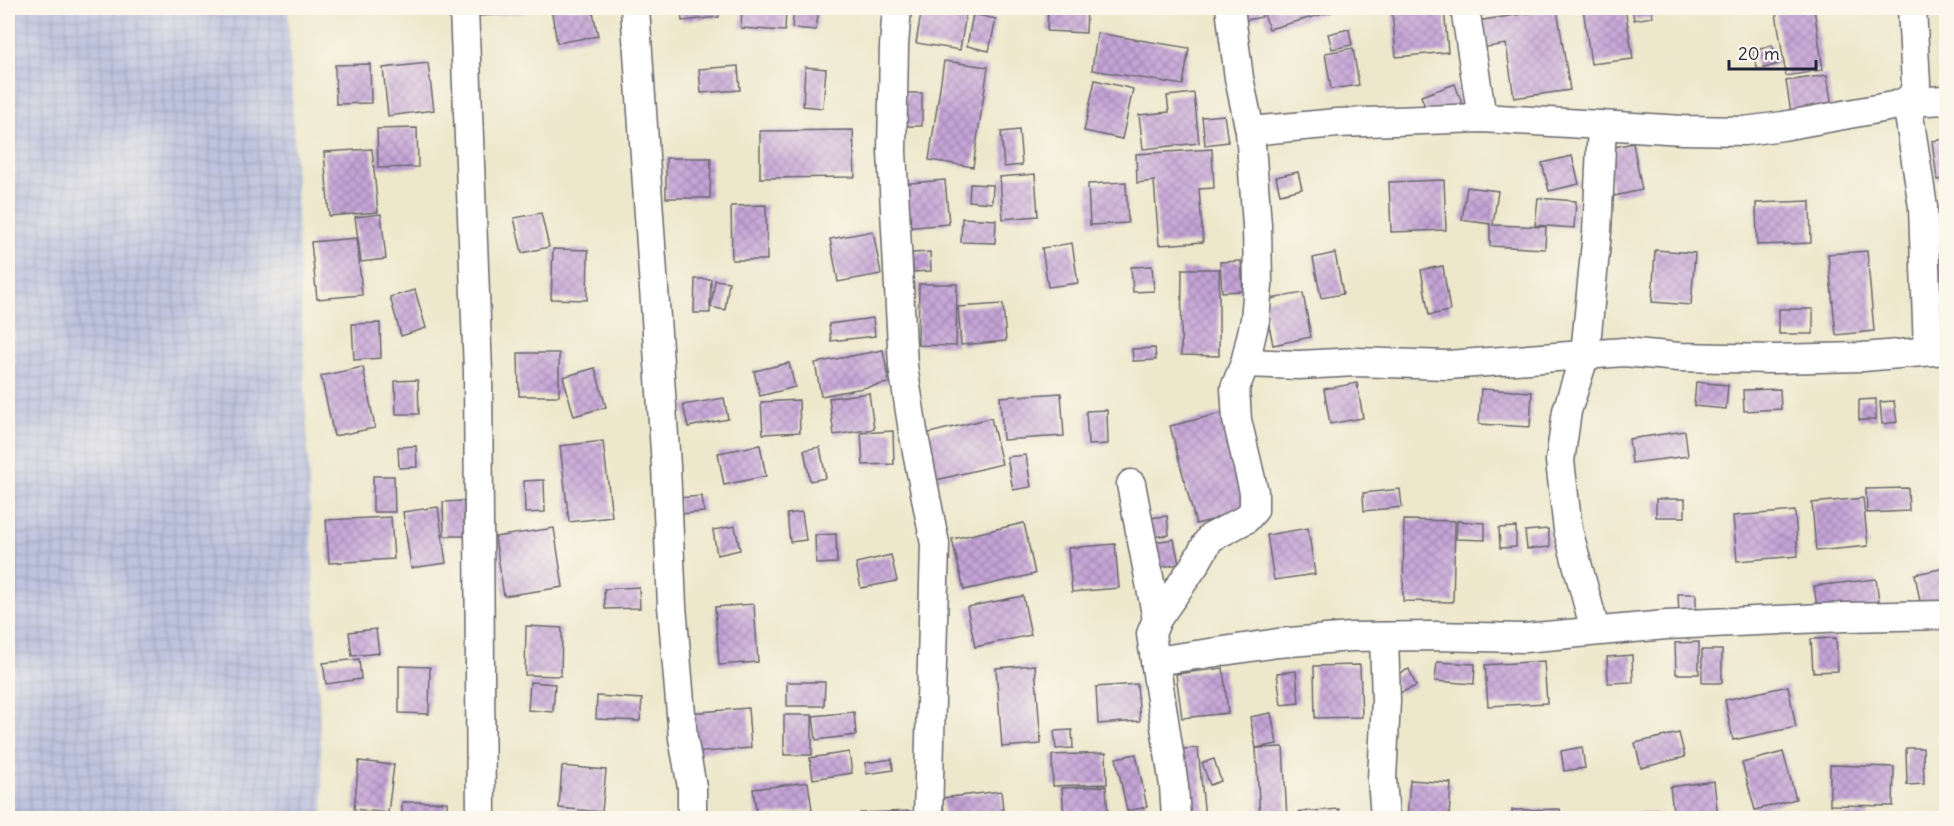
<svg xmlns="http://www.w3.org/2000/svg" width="1954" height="826" viewBox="0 0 1954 826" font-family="Delius,sans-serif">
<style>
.industrial{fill:url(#industrial-grid)}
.building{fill:url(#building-cross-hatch)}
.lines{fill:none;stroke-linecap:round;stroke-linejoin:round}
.minor-casing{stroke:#69676d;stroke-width:31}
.minor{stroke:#fff;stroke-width:28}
</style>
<defs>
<pattern id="industrial-grid" width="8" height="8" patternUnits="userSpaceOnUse" patternTransform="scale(1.5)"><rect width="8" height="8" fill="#bdc3de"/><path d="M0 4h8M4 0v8" fill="none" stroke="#a2a7bf"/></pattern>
<pattern id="building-cross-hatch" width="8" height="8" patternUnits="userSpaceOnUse" patternTransform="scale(1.5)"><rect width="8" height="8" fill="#c5a4d7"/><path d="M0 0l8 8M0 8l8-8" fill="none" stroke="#a085b0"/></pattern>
</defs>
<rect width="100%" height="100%" fill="#fbf7ec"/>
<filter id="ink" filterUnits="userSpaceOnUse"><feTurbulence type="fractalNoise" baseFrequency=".0167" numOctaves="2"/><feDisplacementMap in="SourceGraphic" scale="12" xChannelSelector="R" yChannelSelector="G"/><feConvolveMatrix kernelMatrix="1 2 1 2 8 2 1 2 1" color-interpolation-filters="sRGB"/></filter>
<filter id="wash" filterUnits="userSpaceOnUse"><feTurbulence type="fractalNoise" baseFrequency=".008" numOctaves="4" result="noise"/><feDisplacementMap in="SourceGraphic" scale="24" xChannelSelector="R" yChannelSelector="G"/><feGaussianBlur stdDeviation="1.35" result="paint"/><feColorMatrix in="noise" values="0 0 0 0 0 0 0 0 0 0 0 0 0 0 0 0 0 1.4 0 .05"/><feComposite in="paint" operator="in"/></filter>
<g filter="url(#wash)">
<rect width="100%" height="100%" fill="#ede7cb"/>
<!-- industrial -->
<path class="industrial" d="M8 8H288L324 818H8Z"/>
<g id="blocks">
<!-- building -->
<g class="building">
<path d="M479 8H525V13L480 16Z"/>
<path d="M551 8H592L598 36 557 43Z"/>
<path d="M681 8H718L719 17 682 21Z"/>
<path d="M742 8H786L785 31 741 28Z"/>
<path d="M794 8H819L816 30 792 28Z"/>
<path d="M922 8H967L960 50 916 43Z"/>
<path d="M1048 8H1087L1086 33 1047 31Z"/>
<path d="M1244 8H1260L1262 17 1246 20Z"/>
<path d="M1262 8H1345L1269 29Z"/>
<path d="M1432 8H1444L1448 52 1396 57 1392 11Z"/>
<path d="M1583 8H1625L1633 59 1591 64Z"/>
<path d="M1632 8H1651L1653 17 1634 20Z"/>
<path d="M1814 8 1823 70 1786 76 1776 13Z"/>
<path d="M1557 9 1570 90 1514 98 1506 44 1474 49 1470 22Z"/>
<path d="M973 14 996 19 989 51 967 46Z"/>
<path d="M1349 29 1352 45 1332 49 1328 34Z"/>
<path d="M1097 33 1189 48 1183 85 1092 70Z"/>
<path d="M1772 45 1778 64 1758 70 1752 52Z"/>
<path d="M1353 48 1359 85 1331 89 1325 53Z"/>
<path d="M944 61 988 67 973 167 929 160Z"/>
<path d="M428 63 434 110 388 116 383 68Z"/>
<path d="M370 64 371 103 336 104 335 65Z"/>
<path d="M738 66 740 90 701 93 699 69Z"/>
<path d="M805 67 826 69 823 108 803 106Z"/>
<path d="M1827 75 1833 113 1792 119 1786 81Z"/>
<path d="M1095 80 1133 89 1122 139 1084 131Z"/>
<path d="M1455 84 1463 106 1429 118 1421 96Z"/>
<path d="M905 93H922V126H904Z"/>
<path d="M1194 93 1199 143 1143 149 1139 115 1169 112 1167 96Z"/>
<path d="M1224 115 1228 142 1205 145 1202 117Z"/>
<path d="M417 128 418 167 378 168 377 129Z"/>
<path d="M853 130 855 177 760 178V131Z"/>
<path d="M1019 130 1022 165 1004 167 1001 132Z"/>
<path d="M1946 139V179L1937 180 1932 141Z"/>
<path d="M1633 143 1642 190 1614 196 1605 149Z"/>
<path d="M372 149 378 212 329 216 324 152Z"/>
<path d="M1212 149 1214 188 1199 189 1203 242 1159 245 1154 181 1137 183 1136 154Z"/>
<path d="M1572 156 1579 184 1549 191 1542 163Z"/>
<path d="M666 158H711L710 198H666Z"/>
<path d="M1298 172 1302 189 1280 194 1276 177Z"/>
<path d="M1035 174 1038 216 1003 219 1000 177Z"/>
<path d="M945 180 949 224 904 228 899 184Z"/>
<path d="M1444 180 1446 230 1391 232 1389 182Z"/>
<path d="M1126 182 1128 223 1090 225 1088 184Z"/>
<path d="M970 184 993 185 992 203 969 201Z"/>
<path d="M1467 187 1498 191 1493 225 1546 227 1545 249 1490 246V224L1462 220Z"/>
<path d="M1538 198 1576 201 1574 228 1535 225Z"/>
<path d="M1810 201 1811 243 1757 245 1756 203Z"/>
<path d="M766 205 767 260H732L731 206Z"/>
<path d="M541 213 549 247 522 253 514 218Z"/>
<path d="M381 214 386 259 361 262 355 217Z"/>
<path d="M962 218 996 220 995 243 961 242Z"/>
<path d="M873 231 881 274 838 282 830 239Z"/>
<path d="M357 238 362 295 317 299 311 242Z"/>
<path d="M1072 243 1078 283 1048 287 1042 248Z"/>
<path d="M1933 247H1946V284L1933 285Z"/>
<path d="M553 249 588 250 587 300 551 299Z"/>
<path d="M1655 250 1695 253 1691 305 1652 302Z"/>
<path d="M1867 251 1874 331 1836 335 1828 254Z"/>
<path d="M930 252 931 271 913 272 912 253Z"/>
<path d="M1335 253 1343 294 1321 298 1313 258Z"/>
<path d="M1241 261 1243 291 1222 292 1220 262Z"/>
<path d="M1152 266 1154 291 1133 292 1131 267Z"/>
<path d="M1443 266 1450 311 1429 315 1421 270Z"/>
<path d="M1182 269H1219V356L1181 355Z"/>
<path d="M695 279H711L710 313H694Z"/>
<path d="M715 280 729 282 725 310 711 307Z"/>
<path d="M919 284H957L956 346 918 345Z"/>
<path d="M415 290 426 328 401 336 390 297Z"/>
<path d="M1303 293 1311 337 1273 345 1264 300Z"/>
<path d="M1003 304 1006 341 961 345 958 307Z"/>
<rect x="1779" y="309" width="34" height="25"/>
<path d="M873 318 875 336 831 341 829 324Z"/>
<path d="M380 323 381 358 354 360 352 324Z"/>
<path d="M1155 348 1156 360 1133 361 1132 349Z"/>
<path d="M883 350 889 383 821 396 815 363Z"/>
<path d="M518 353H559V396H519Z"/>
<path d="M789 363 795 387 760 396 754 371Z"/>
<path d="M363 367 375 428 334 436 321 376Z"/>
<path d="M595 368 606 407 574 416 563 377Z"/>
<path d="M418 380 419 414H396L395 381Z"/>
<path d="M1696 382 1728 385 1726 409 1694 406Z"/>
<path d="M1357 383 1363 418 1330 424 1324 389Z"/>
<path d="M1481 389 1532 392 1530 427 1479 424Z"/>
<path d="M1780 389 1781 409 1744 411 1743 390Z"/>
<path d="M869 393 874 429 834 435 829 398Z"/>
<path d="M1061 393 1064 436 1003 440 1000 397Z"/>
<path d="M724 398 728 419 688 427 683 405Z"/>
<path d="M1876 399V420H1859V400Z"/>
<path d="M799 400 800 432 763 434 761 402Z"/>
<path d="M1894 401 1897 422 1882 424 1880 402Z"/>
<path d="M1107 410 1108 444 1088 445 1086 411Z"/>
<path d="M1222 413 1248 511 1196 524 1170 426Z"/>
<path d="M991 418 1002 464 932 481 921 435Z"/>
<path d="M893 431 894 464 863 465 861 433Z"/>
<path d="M1685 431 1688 456 1632 463 1629 439Z"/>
<path d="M1942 437H1946V480H1941Z"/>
<path d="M603 441 612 517 569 522 560 446Z"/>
<path d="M760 445 766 476 724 485 718 453Z"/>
<path d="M416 446 417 467 399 468 398 447Z"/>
<path d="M820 447 826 478 810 481 804 450Z"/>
<path d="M1026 455 1031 487 1013 490 1007 457Z"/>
<path d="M373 476H394L395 512H373Z"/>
<path d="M544 480 545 512 525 513 524 481Z"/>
<path d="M1908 488 1909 511 1867 513 1866 489Z"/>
<path d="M1400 489 1402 507 1364 511 1363 493Z"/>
<path d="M702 496 704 512 679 514 678 498Z"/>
<path d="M1863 498 1868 546 1816 551 1812 503Z"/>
<rect x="1656" y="499" width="29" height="18"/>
<path d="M464 501 465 536H444L443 502Z"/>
<path d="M438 507 446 563 411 568 403 512Z"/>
<path d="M1795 511 1798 556 1737 561 1733 516Z"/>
<path d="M802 512 806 540 790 542 787 514Z"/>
<path d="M1167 516 1169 535 1151 537 1149 518Z"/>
<path d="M391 517 394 559 329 563 326 520Z"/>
<path d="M1404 520 1455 521 1453 602 1403 601Z"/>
<path d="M1457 521 1485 523V540L1456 539Z"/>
<path d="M1024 523 1035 574 964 590 952 539Z"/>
<path d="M735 526 740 550 717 555 713 530Z"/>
<path d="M1516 527V547L1500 548 1499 528Z"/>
<path d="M554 528 563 587 504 596 495 537Z"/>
<path d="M1308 528 1315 574 1274 580 1267 535Z"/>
<path d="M1548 529 1550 547 1527 549 1525 531Z"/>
<path d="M836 534 837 563 816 564 815 535Z"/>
<path d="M1174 539 1179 564 1152 569 1147 543Z"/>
<path d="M1115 544 1119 588 1072 592 1068 548Z"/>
<path d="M891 555 897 581 861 588 856 563Z"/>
<path d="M1946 568V602L1921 607 1915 574Z"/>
<path d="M1876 579 1880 608 1818 615 1814 586Z"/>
<path d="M639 587 640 608 605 609 604 589Z"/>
<path d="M1678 594H1696V615H1679Z"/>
<path d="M1023 596 1031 635 975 647 967 607Z"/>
<path d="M754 604 758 662 719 665 715 607Z"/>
<path d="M526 626 562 628 561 676 525 675Z"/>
<path d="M376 629 379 653 352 656 349 632Z"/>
<path d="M1836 638 1838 671 1813 672 1811 639Z"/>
<path d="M1699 642V674H1676L1675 643Z"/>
<rect x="1702" y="650" width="20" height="33"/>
<path d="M1632 655 1633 682 1608 683 1607 657Z"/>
<path d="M359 659 361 679 326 684 323 663Z"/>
<path d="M1544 661 1547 703 1488 706 1485 665Z"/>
<path d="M1437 662 1475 664 1474 684 1435 681Z"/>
<path d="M1035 665 1041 744 1002 747 996 668Z"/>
<path d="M1360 665 1362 717 1315 718 1314 666Z"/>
<path d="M399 666 430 667 429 714 399 713Z"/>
<path d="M1223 668 1228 713 1182 718 1176 674Z"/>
<path d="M1409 669 1416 686 1400 693 1393 676Z"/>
<path d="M1296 671 1299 703 1281 705 1277 673Z"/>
<path d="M530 682 555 684 553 712 528 710Z"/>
<path d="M787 682H825L824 706H787Z"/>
<path d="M1137 684 1140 721 1098 724 1096 687Z"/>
<path d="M1788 686 1796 727 1733 740 1725 700Z"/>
<path d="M597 696 642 699 640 721 596 719Z"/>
<path d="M748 708 751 748 692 753 688 713Z"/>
<path d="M854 712 856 735 816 740 813 716Z"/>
<path d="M1271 713 1277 744 1256 748 1250 717Z"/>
<rect x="784" y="715" width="28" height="40"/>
<path d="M1072 730 1073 748 1056 749 1054 731Z"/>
<path d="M1679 733 1685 757 1641 768 1635 743Z"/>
<path d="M1283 747 1287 818H1260L1256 748Z"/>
<path d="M1582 747 1585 768 1564 771 1561 751Z"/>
<path d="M1198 748 1205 818H1175L1168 750Z"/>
<path d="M1906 748H1923L1924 784 1907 785Z"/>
<path d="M849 752 852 773 813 779 810 758Z"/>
<path d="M1783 752 1796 799 1755 810 1742 763Z"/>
<path d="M1106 753 1107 784 1053 786 1052 755Z"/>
<path d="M1136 754 1147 807 1127 811 1116 758Z"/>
<path d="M892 759 893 770 867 774 865 763Z"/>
<path d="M1214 759 1221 781 1210 785 1202 763Z"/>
<path d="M359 761 394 765 388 813 354 809Z"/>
<path d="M1830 765 1894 767 1893 806 1830 805Z"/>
<path d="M562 766 606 770 602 812 559 808Z"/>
<path d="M1410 780 1451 783 1449 818H1407Z"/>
<path d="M1714 781 1718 818H1674L1670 787Z"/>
<path d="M808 782 812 810 757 817 753 789Z"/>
<path d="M1106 786 1108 818H1064L1062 788Z"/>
<path d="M1001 791 1004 818H945L942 798Z"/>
<rect x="402" y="802" width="45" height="16"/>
<path d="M1339 809 1340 818H1300L1299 812Z"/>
<path d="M1560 809 1561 818H1512V810Z"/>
<path d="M911 811V818H860V813Z"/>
<path d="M1640 812 1662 814 1661 818H1639Z"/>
<path d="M1868 813 1869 818H1829V817Z"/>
</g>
</g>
</g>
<g filter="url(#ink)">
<use href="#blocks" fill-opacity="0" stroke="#69676d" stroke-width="1.5"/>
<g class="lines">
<!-- minor casing -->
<g class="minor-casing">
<g id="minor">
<path d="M464 8 478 372 481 818"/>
<path d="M635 8 666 466 672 606 683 738 692 787V818"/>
<path d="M897 8 894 46 892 151 903 366 913 431 935 544 928 818"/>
<path d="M1465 8 1482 118"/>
<path d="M1250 131 1337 123 1482 118 1683 130 1744 131 1783 126 1893 106C1907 102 1913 99 1916 84L1912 8"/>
<path d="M1928 351 1923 207 1907 102 1946 100"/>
<path d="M1245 363 1299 365 1356 362 1447 365 1624 352 1679 357 1772 359 1863 357 1946 350"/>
<path d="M1131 484 1157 619"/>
<path d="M1595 630 1568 530 1560 461 1567 411 1585 354 1597 232 1602 125"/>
<path d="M1384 637 1386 701 1382 779 1385 818"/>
<path d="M1155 661 1278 643 1351 637 1433 636 1524 638 1666 625 1846 617 1946 615"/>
<path d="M1176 818 1174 786 1151 634 1157 619 1194 566 1210 538 1246 519 1254 510V492L1237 420 1235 388 1245 363 1255 320 1258 285 1257 225 1250 131 1239 78 1230 8"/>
</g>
</g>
<!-- minor -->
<use href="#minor" class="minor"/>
</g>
</g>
<!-- margin -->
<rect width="1954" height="826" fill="none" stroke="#fbf7ec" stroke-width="30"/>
<!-- scale -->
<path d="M1729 60v9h87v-9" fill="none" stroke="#22223b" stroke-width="3"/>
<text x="1738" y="60" font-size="18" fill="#22223b" stroke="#fbf7ec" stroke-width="4.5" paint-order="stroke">20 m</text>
</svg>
